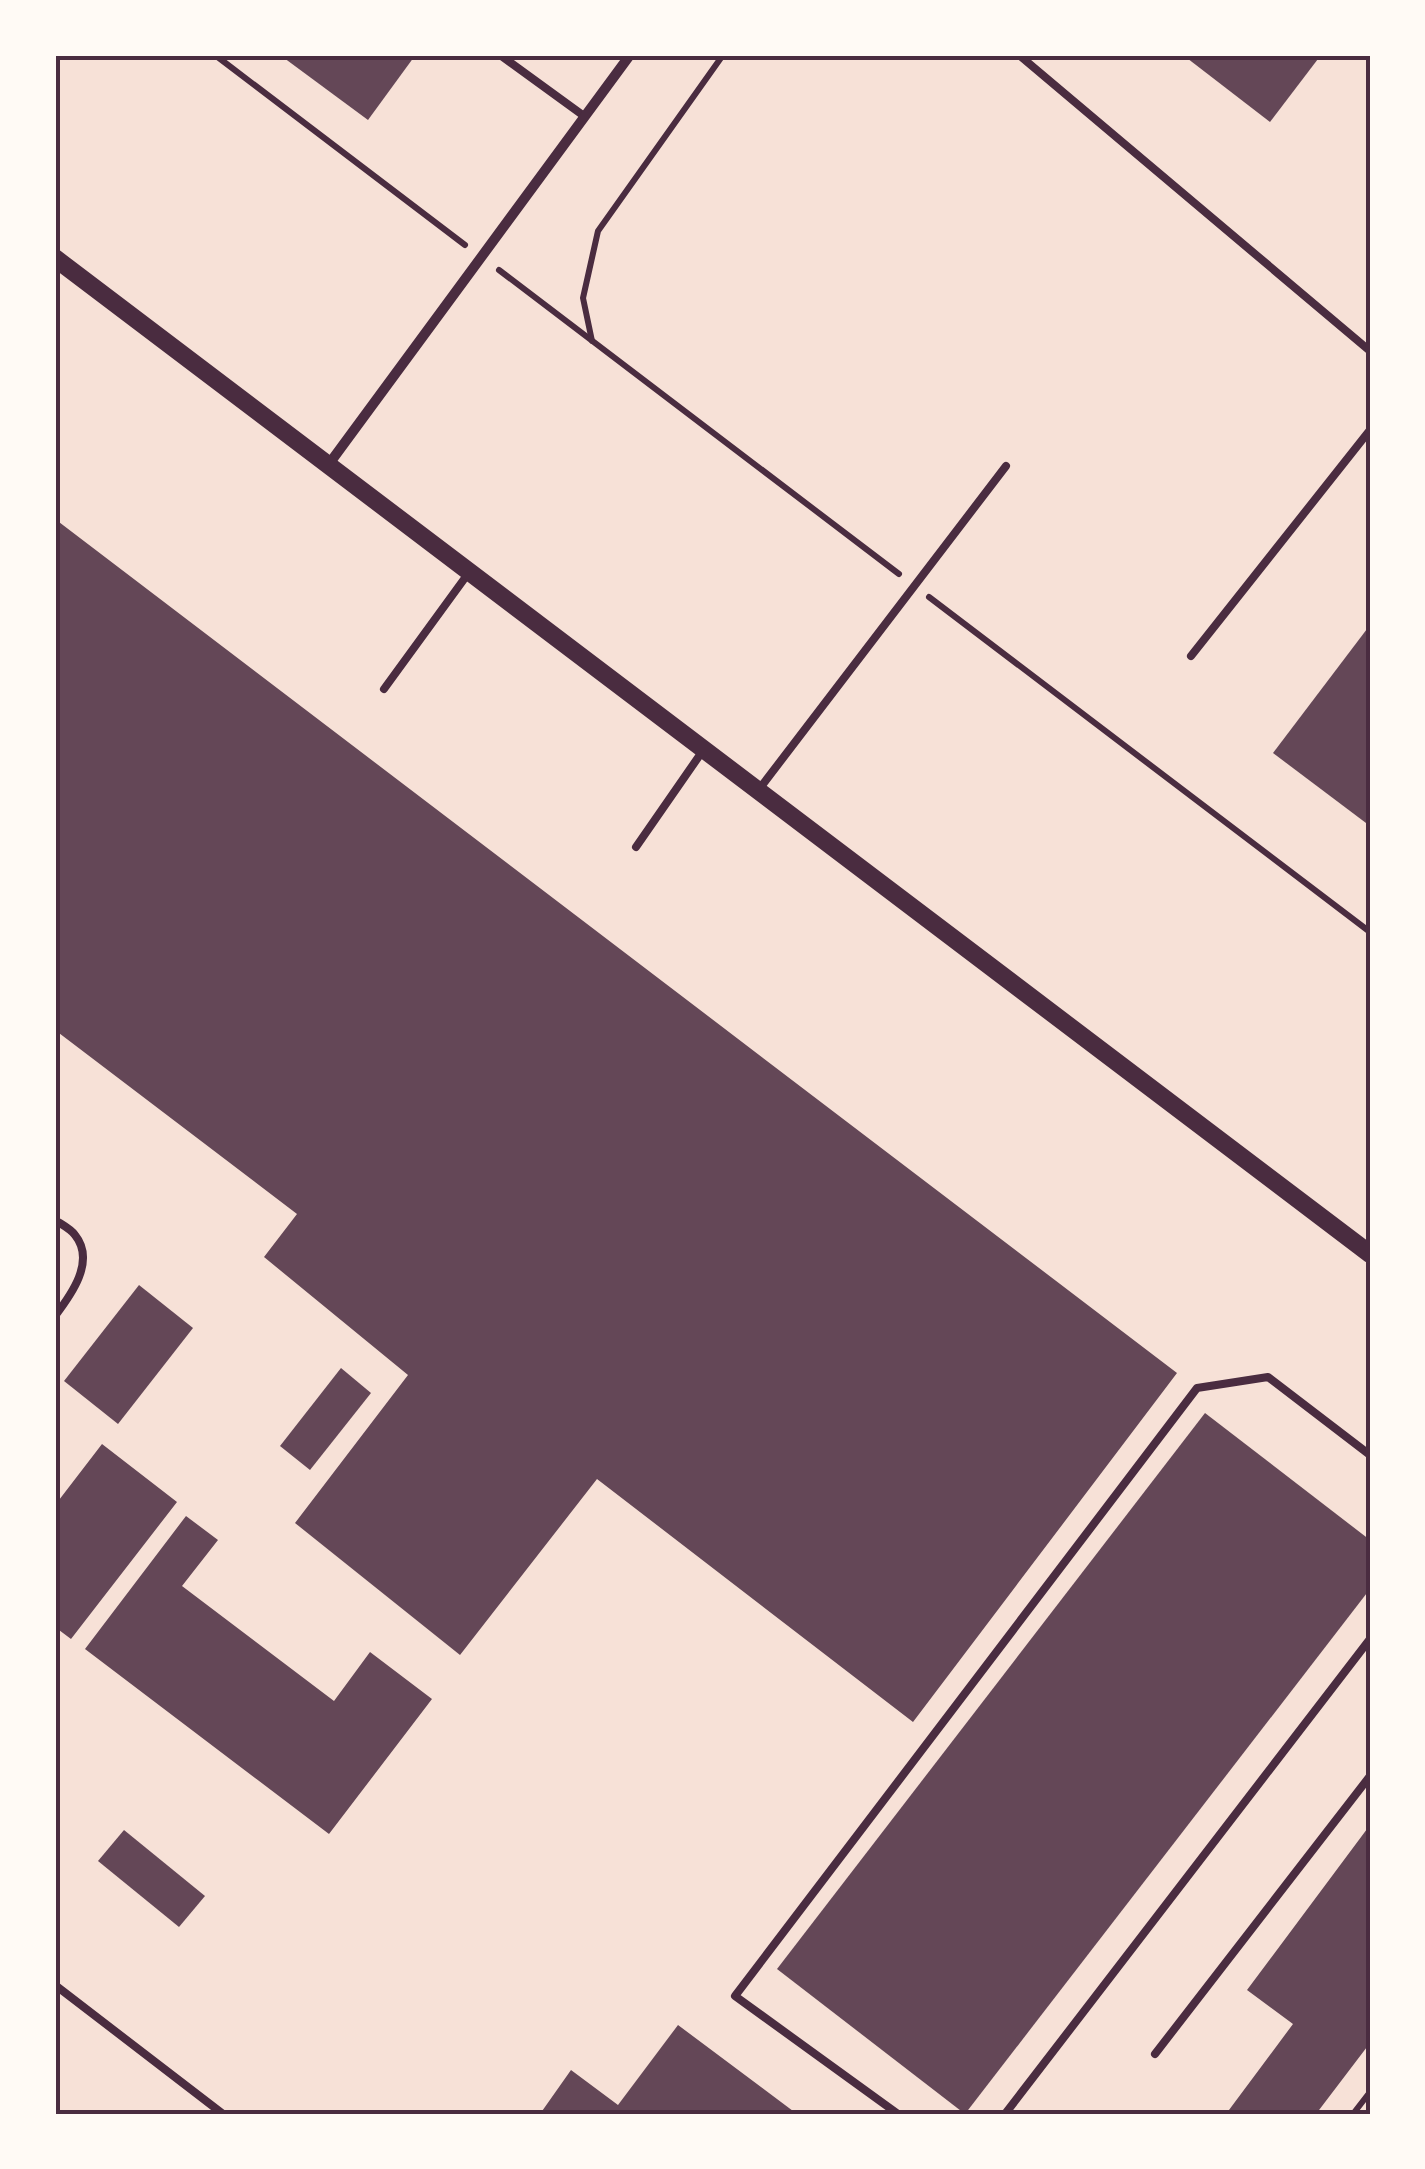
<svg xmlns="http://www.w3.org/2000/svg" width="1425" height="2169" viewBox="0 0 1425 2169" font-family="Commissioner,sans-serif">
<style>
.building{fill:#644757}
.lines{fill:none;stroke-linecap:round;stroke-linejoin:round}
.path{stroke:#4a2c40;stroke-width:6}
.service{stroke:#4a2c40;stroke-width:8}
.minor{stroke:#4a2c40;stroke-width:10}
.tertiary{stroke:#4a2c40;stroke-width:18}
.neatline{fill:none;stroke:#4a2c40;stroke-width:4}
</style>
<rect width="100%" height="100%" fill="#f7e1d7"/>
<!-- building -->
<g class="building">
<path d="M280 55H411L414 57 368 120Z"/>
<path d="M1183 55H1321L1270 122Z"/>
<path d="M55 519 1177 1373 913 1722 597 1479 460 1655 295 1523 408 1375 264 1257 297 1214 55 1030Z"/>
<path d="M1370 625V826L1273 753Z"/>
<path d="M139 1285 193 1328 118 1424 64 1381Z"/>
<path d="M341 1368 371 1393 310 1470 280 1446Z"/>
<path d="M1205 1413 1370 1540V1589L965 2114 777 1969Z"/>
<path d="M102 1444 177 1502 71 1639 55 1627V1496L59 1500Z"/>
<path d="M186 1516 218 1540 182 1586 334 1701 370 1652 432 1699 329 1834 85 1649Z"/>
<path d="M1370 1825V2043L1316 2114H1226L1293 2024 1247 1990Z"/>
<path d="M124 1830 205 1896 179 1927 98 1861Z"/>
<path d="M678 2025 797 2114H540L571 2070 618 2105Z"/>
</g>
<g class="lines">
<!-- path -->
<g class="path">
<path d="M215 55 465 245"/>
<path d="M499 270 899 574"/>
<path d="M592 341 583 298 598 231 723 55"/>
<path d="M929 597 1370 932"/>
<path d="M1353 2114 1370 2092"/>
</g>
<!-- service -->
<g class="service">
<path d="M500 55 584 116"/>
<path d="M1019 55 1370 351"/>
<path d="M1191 656 1370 430"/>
<path d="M384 689 470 571"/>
<path d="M760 788 1006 466"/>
<path d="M636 847 704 749"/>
<path d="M55 1220C61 1224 71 1229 75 1235 96 1261 71 1295 55 1316"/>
<path d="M55 1985 223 2114"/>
<path d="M1155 2054 1370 1776"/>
<path d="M898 2114 735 1996 1197 1388 1268 1377 1370 1455"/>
<path d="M1005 2114 1370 1639"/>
</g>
<!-- minor -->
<path class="minor" d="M329 464 630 55"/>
<!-- tertiary -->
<path class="tertiary" d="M55 258 1370 1254"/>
</g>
<!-- border -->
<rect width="1425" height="2169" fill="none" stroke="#fffaf5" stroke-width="115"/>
<rect x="58" y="58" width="1310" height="2054" class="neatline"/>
</svg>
